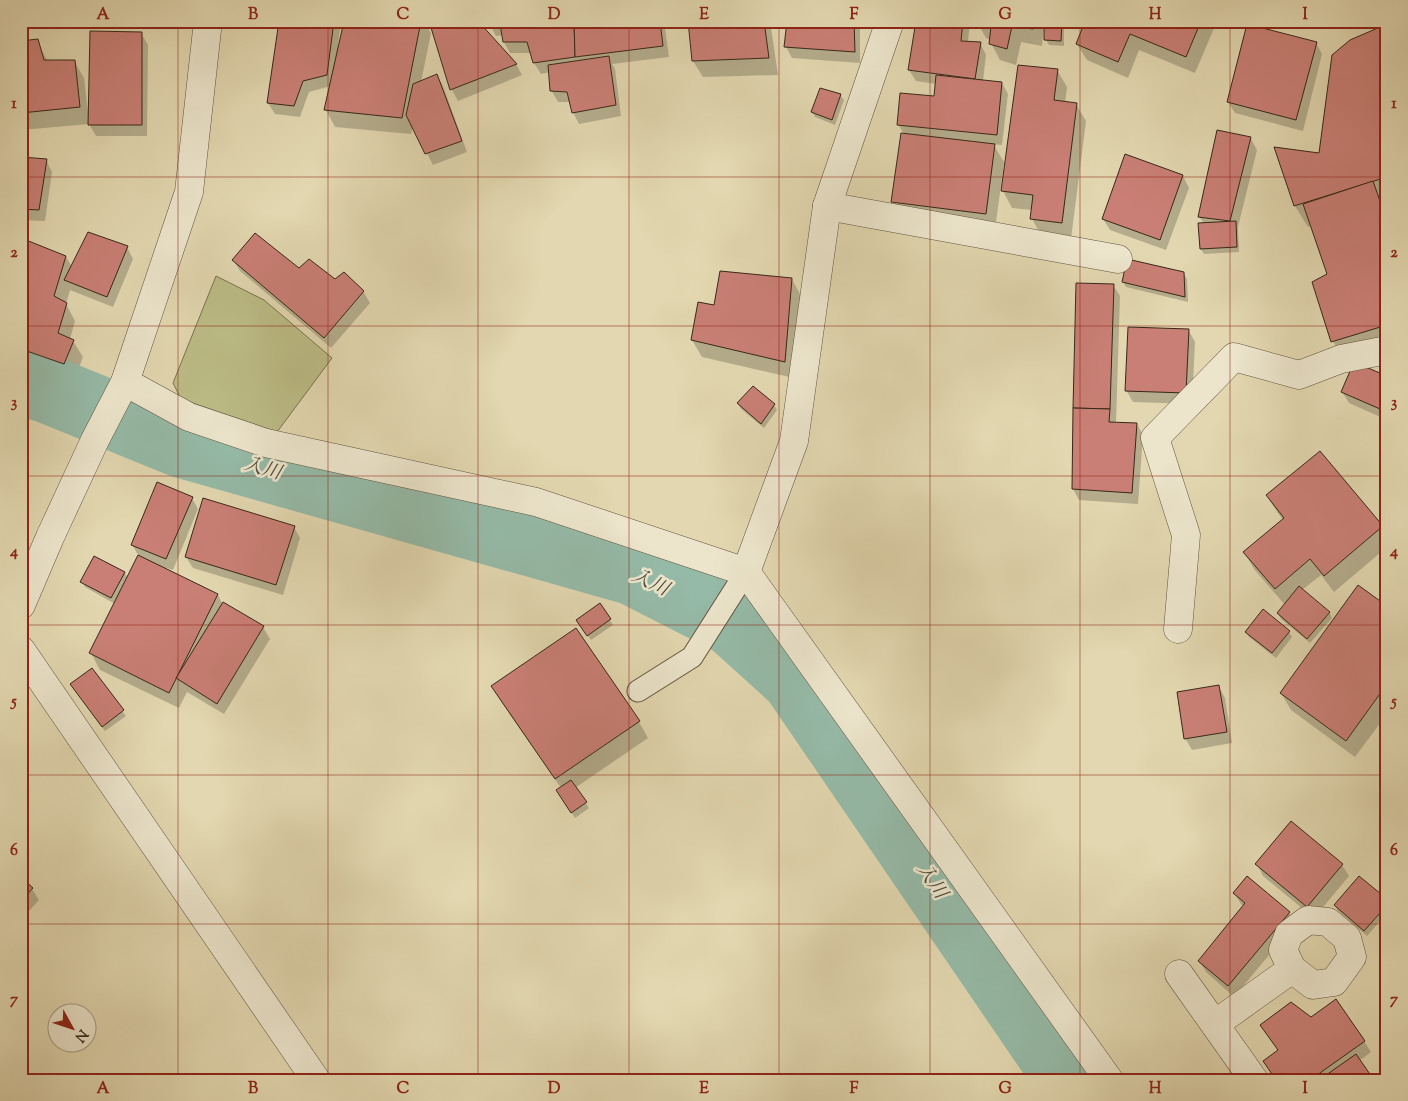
<svg xmlns="http://www.w3.org/2000/svg" width="1408" height="1101" viewBox="0 0 1408 1101" font-family="'Sorts Mill Goudy','Noto Serif JP',serif">
<style>
.green{fill:#bcbc86;stroke:#7a724f}
.shadow{fill:#0003}
.lines{fill:none;stroke-linecap:round;stroke-linejoin:round}
.river{stroke:#95baa7;stroke-width:68}
.building{fill:#c97f75;stroke:#372818}
.lane-casing{stroke:#62543e;stroke-width:23}
.street-casing{stroke:#62543e;stroke-width:29}
.lane{stroke:#ece5cc;stroke-width:21}
.street{stroke:#ece5cc;stroke-width:28}
.grid{fill:none;stroke:#8f2418;stroke-width:1;stroke-opacity:0.55}
.labels{text-anchor:middle;stroke-width:5;stroke-linejoin:round;paint-order:stroke}
.water-label{font-size:19px;font-style:italic;fill:#4e4c3c;stroke:#ece5cc}
.neatline{fill:none;stroke:#8f2418;stroke-width:2}
.grid-label{font-size:16px;text-anchor:middle;font-weight:bold;fill:#8f2418}
</style>
<rect width="100%" height="100%" fill="#e2d7b0"/>
<filter id="stains"><feTurbulence type="fractalNoise" baseFrequency=".004" numOctaves="4"/><feColorMatrix values="0 0 0 0 .2 0 0 0 0 .09 0 0 0 0 .02 0 0 0 .5 -.17"/></filter>
<radialGradient id="worn" r=".72"><stop offset=".6" stop-color="#630" stop-opacity="0"/><stop offset="1" stop-color="#630" stop-opacity=".3"/></radialGradient>
<!-- green -->
<path class="green" d="M216 276 264 300 332 358 277 432 181 399 173 383Z"/>
<!-- shadow -->
<g class="shadow">
<path d="M280 21H341L338 45H340L345 21H424L431 33 421 82 437 75 443 86 467 152 433 165 413 126 411 134 335 127 326 110 331 86 309 92 300 117 275 114 268 103Z"/>
<path d="M430 21 516 64 522 75 458 101 452 90Z"/>
<path d="M488 21H664L669 57 612 64 615 69 621 116 579 124 573 112 571 102H558L551 90 550 72 541 74 534 63 531 53H510L504 42 503 35 496 36Z"/>
<path d="M690 21H770L778 75 703 77 693 61Z"/>
<path d="M788 21H860V63L792 58 786 47Z"/>
<path d="M917 21H970L968 42 980 43 986 55 983 81 1002 83 1008 94 1002 145 993 144 1004 162 995 230 902 219 893 202 904 134 898 124 935 98 936 84 916 81 909 70Z"/>
<path d="M1064 21V46L1049 45 1046 40V22H1044L1042 46 1021 42 1016 65 1000 60 991 43V40L986 38 977 22Z"/>
<path d="M1087 21H1217L1195 73 1139 50 1128 78 1087 60 1077 44Z"/>
<path d="M1271 21H1295L1293 27Z"/>
<path d="M1387 26V344L1342 358 1333 341 1328 275 1312 226 1308 227 1295 206 1276 149 1320 154Z"/>
<path d="M141 33 148 45 147 136H96L89 124 21 130V43L37 41 48 62 74 61 84 78 88 112H89Z"/>
<path d="M1316 43 1322 54 1303 131 1235 113 1228 102Z"/>
<path d="M1057 70 1067 87 1065 103 1076 104 1086 121 1071 239 1041 235 1032 219 1033 210 1012 208 1003 191Z"/>
<path d="M840 95 844 100 835 125 815 117 812 112Z"/>
<path d="M1251 139 1257 150 1238 227 1239 252 1204 254 1201 249 1204 224 1199 216Z"/>
<path d="M1126 156 1183 176 1189 188 1166 250 1110 230 1103 219Z"/>
<path d="M21 158 46 160 52 172 45 221 21 220Z"/>
<path d="M21 240 66 257 72 267 127 247 133 259 113 307 70 290 66 304 75 321 70 339 73 341 83 357 74 380 21 361Z"/>
<path d="M233 260 299 270 335 281 363 291 370 303 331 348 240 271Z"/>
<path d="M1183 273 1187 279 1188 302 1126 287 1123 282Z"/>
<path d="M792 279 801 296 794 378 702 357 692 340Z"/>
<path d="M1077 284 1113 285 1120 296 1116 423 1137 424 1143 435 1138 504 1079 500 1073 489Z"/>
<path d="M1189 331 1195 342 1192 404 1133 402 1126 390Z"/>
<path d="M1387 377V420L1349 403 1342 392Z"/>
<path d="M738 404 774 405 777 410 764 428 741 409Z"/>
<path d="M1267 496 1382 527 1387 535V547L1334 592 1321 575 1302 590 1329 612 1332 618 1310 643 1281 619 1278 613 1285 605 1254 569 1245 553 1283 520 1277 512Z"/>
<path d="M192 498 198 509 173 570 167 568 166 570 218 595 222 603 263 627 270 639 224 714 187 692 179 708 100 670 91 653 115 604 85 587 82 582 95 557 125 573 128 579 139 556 132 545Z"/>
<path d="M294 527 300 538 283 595 193 568 186 557Z"/>
<path d="M599 604 613 625 591 640 580 625Z"/>
<path d="M1387 607V714L1355 757 1291 710 1281 693Z"/>
<path d="M1263 611 1289 632 1292 637 1276 658 1249 637 1246 632Z"/>
<path d="M493 687 639 722 648 738 575 788 589 808 575 818 561 796V788L502 703Z"/>
<path d="M1219 687 1225 698 1232 743 1192 750 1185 738Z"/>
<path d="M75 690 122 711 126 716 105 731Z"/>
<path d="M1387 727V738L1384 732Z"/>
<path d="M1257 864 1342 865 1349 876 1314 918 1263 876Z"/>
<path d="M21 879 32 889 39 900 21 920Z"/>
<path d="M1234 893 1289 913 1295 924 1234 997 1206 972 1199 961 1244 907 1241 904Z"/>
<path d="M1387 901V913L1367 936 1338 911 1335 905Z"/>
<path d="M1312 1018 1364 1041 1371 1052 1359 1061 1372 1080H1276L1279 1051 1268 1036Z"/>
</g>
<g class="lines">
<!-- river -->
<path class="river" d="M21 382 47 389 182 444 632 571 732 622 795 679 1069 1080"/>
</g>
<!-- building -->
<g class="building">
<path d="M279 21H334L327 75 303 81 294 106 267 103Z"/>
<path d="M344 21H421L402 118 324 110Z"/>
<path d="M429 21H478L517 64 450 90Z"/>
<path d="M486 21H574L575 57 533 63 527 42H503L500 24 488 26Z"/>
<path d="M574 21H660L663 46 575 57Z"/>
<path d="M688 21H764L769 58 692 61Z"/>
<path d="M787 21H854L855 52 784 47Z"/>
<path d="M916 21H963L961 41 981 42 975 79 908 70Z"/>
<path d="M975 21H1034L1033 29 1012 26 1007 49 989 44 991 26Z"/>
<path d="M1044 21H1062L1061 41 1044 40Z"/>
<path d="M1085 21H1201L1186 57 1130 34 1118 62 1076 44Z"/>
<path d="M1247 24 1317 42 1296 120 1227 102Z"/>
<path d="M1387 24V177L1294 206 1274 147 1319 153 1332 55 1350 40Z"/>
<path d="M90 31 142 32V125H88Z"/>
<path d="M38 39 44 60H75L80 107 21 113V41Z"/>
<path d="M609 56 616 105 572 113 567 92 550 91 548 65Z"/>
<path d="M1018 65 1058 69 1054 100 1077 103 1062 223 1030 219 1033 195 1001 191Z"/>
<path d="M437 74 462 141 425 154 406 115 413 84Z"/>
<path d="M936 75 1002 82 997 135 897 125 900 93 934 96Z"/>
<path d="M820 88 841 94 832 120 811 112Z"/>
<path d="M1217 130 1251 137 1230 221 1198 217Z"/>
<path d="M901 133 995 144 986 214 891 202Z"/>
<path d="M1125 154 1183 175 1160 240 1102 219Z"/>
<path d="M21 157 47 159 39 210 21 209Z"/>
<path d="M1373 181 1381 204 1387 202V325L1331 342 1312 282 1327 274 1303 204Z"/>
<path d="M1236 221 1237 247 1200 249 1198 223Z"/>
<path d="M88 232 128 246 107 297 64 280Z"/>
<path d="M255 233 299 268 309 259 335 279 344 272 364 291 324 338 232 260Z"/>
<path d="M21 238 66 256 54 296 67 303 58 333 74 340 64 364 21 349Z"/>
<path d="M1127 259 1184 272 1185 297 1122 282Z"/>
<path d="M720 271 792 278 785 362 691 340 698 302 714 305Z"/>
<path d="M1076 283 1114 284 1110 409 1073 408Z"/>
<path d="M1128 327 1189 329 1186 393 1125 391Z"/>
<path d="M1354 362 1387 376V412L1341 392Z"/>
<path d="M753 386 775 404 761 424 737 403Z"/>
<path d="M1073 408 1110 409 1109 422 1137 423 1132 493 1072 489Z"/>
<path d="M1320 451 1383 526 1324 576 1310 559 1275 589 1243 552 1284 518 1266 495Z"/>
<path d="M157 482 193 497 166 559 131 545Z"/>
<path d="M203 498 295 526 276 585 185 557Z"/>
<path d="M138 555 218 594 169 693 89 653Z"/>
<path d="M94 556 125 572 111 598 80 582Z"/>
<path d="M1358 585 1387 606V684L1346 741 1280 693Z"/>
<path d="M1299 586 1330 612 1307 639 1277 613Z"/>
<path d="M223 602 264 626 217 704 176 678Z"/>
<path d="M600 603 611 619 587 636 576 620Z"/>
<path d="M1263 609 1290 631 1272 653 1245 632Z"/>
<path d="M576 628 640 721 555 779 491 686Z"/>
<path d="M92 668 124 710 102 727 70 684Z"/>
<path d="M1219 685 1227 732 1184 739 1177 692Z"/>
<path d="M571 780 587 802 571 813 556 790Z"/>
<path d="M1291 821 1343 864 1307 907 1255 864Z"/>
<path d="M1247 876 1290 912 1228 986 1198 961 1245 903 1233 893Z"/>
<path d="M1359 876 1387 899V905L1364 931 1334 905Z"/>
<path d="M21 877 33 888 21 901Z"/>
<path d="M1336 999 1365 1041 1310 1080H1276L1263 1061 1278 1050 1260 1025 1291 1002 1311 1017Z"/>
<path d="M1356 1054 1374 1080H1319Z"/>
</g>
<g class="lines">
<!-- lane casing -->
<g class="lane-casing">
<path id="lane" d="M638 691 692 657 746 572"/>
</g>
<!-- street casing -->
<g class="street-casing">
<g id="street">
<path d="M827 206 1118 259"/>
<path d="M125 382 189 417 266 443 536 502 746 572 1109 1080"/>
<path d="M746 572 794 441 827 206 890 21"/>
<path d="M21 605 50 537 95 440 125 382 189 192 208 21"/>
<path d="M1178 629 1186 535 1155 438 1234 357 1299 375 1341 359 1387 350"/>
<path d="M21 650 316 1080"/>
<path d="M1179 974 1254 1080"/>
<path d="M1215 1024 1292 969 1313 985 1334 982 1352 957 1347 938 1328 922 1308 920 1289 934 1283 950 1292 969"/>
</g>
</g>
<!-- lane -->
<use href="#lane" class="lane"/>
<!-- street -->
<use href="#street" class="street"/>
</g>
<!-- grid -->
<path class="grid" d="M178 21V1080M328 21V1080M478 21V1080M629 21V1080M779 21V1080M930 21V1080M1080 21V1080M1230 21V1080M21 177H1387M21 326H1387M21 476H1387M21 625H1387M21 775H1387M21 924H1387"/>
<g class="labels">
<!-- water labels -->
<g class="water-label">
<text transform="translate(263 467) rotate(16)" y="7">入川</text>
<text transform="translate(651 581) rotate(26)" y="7">入川</text>
<text transform="translate(933 880) rotate(56)" y="7">入川</text>
</g>
</g>
<!-- margin -->
<rect width="1408" height="1101" fill="none" stroke="#e2d7b0" stroke-width="55"/>
<!-- north arrow -->
<g transform="translate(72 1028) rotate(130)"><circle r="24" fill="#ece5cc" stroke="#a49984"/>
<path d="M0-4L9 19L0 12L-9 19Z" fill="#8f2418"/>
<text y="-8" font-size="14" font-weight="bold" text-anchor="middle" fill="#372818">N</text>
</g>
<rect x="28" y="28" width="1352" height="1046" class="neatline"/>
<g class="grid-label">
<text x="103" y="19">A</text>
<text x="253" y="19">B</text>
<text x="403" y="19">C</text>
<text x="554" y="19">D</text>
<text x="704" y="19">E</text>
<text x="854" y="19">F</text>
<text x="1005" y="19">G</text>
<text x="1155" y="19">H</text>
<text x="1305" y="19">I</text>
<text x="14" y="108">1</text>
<text x="1394" y="108">1</text>
<text x="14" y="257">2</text>
<text x="1394" y="257">2</text>
<text x="14" y="407">3</text>
<text x="1394" y="407">3</text>
<text x="14" y="556">4</text>
<text x="1394" y="556">4</text>
<text x="14" y="706">5</text>
<text x="1394" y="706">5</text>
<text x="14" y="855">6</text>
<text x="1394" y="855">6</text>
<text x="14" y="1004">7</text>
<text x="1394" y="1004">7</text>
<text x="103" y="1093">A</text>
<text x="253" y="1093">B</text>
<text x="403" y="1093">C</text>
<text x="554" y="1093">D</text>
<text x="704" y="1093">E</text>
<text x="854" y="1093">F</text>
<text x="1005" y="1093">G</text>
<text x="1155" y="1093">H</text>
<text x="1305" y="1093">I</text>
</g>
<rect width="100%" height="100%" filter="url(#stains)"/>
<rect width="100%" height="100%" fill="url(#worn)"/>
</svg>
